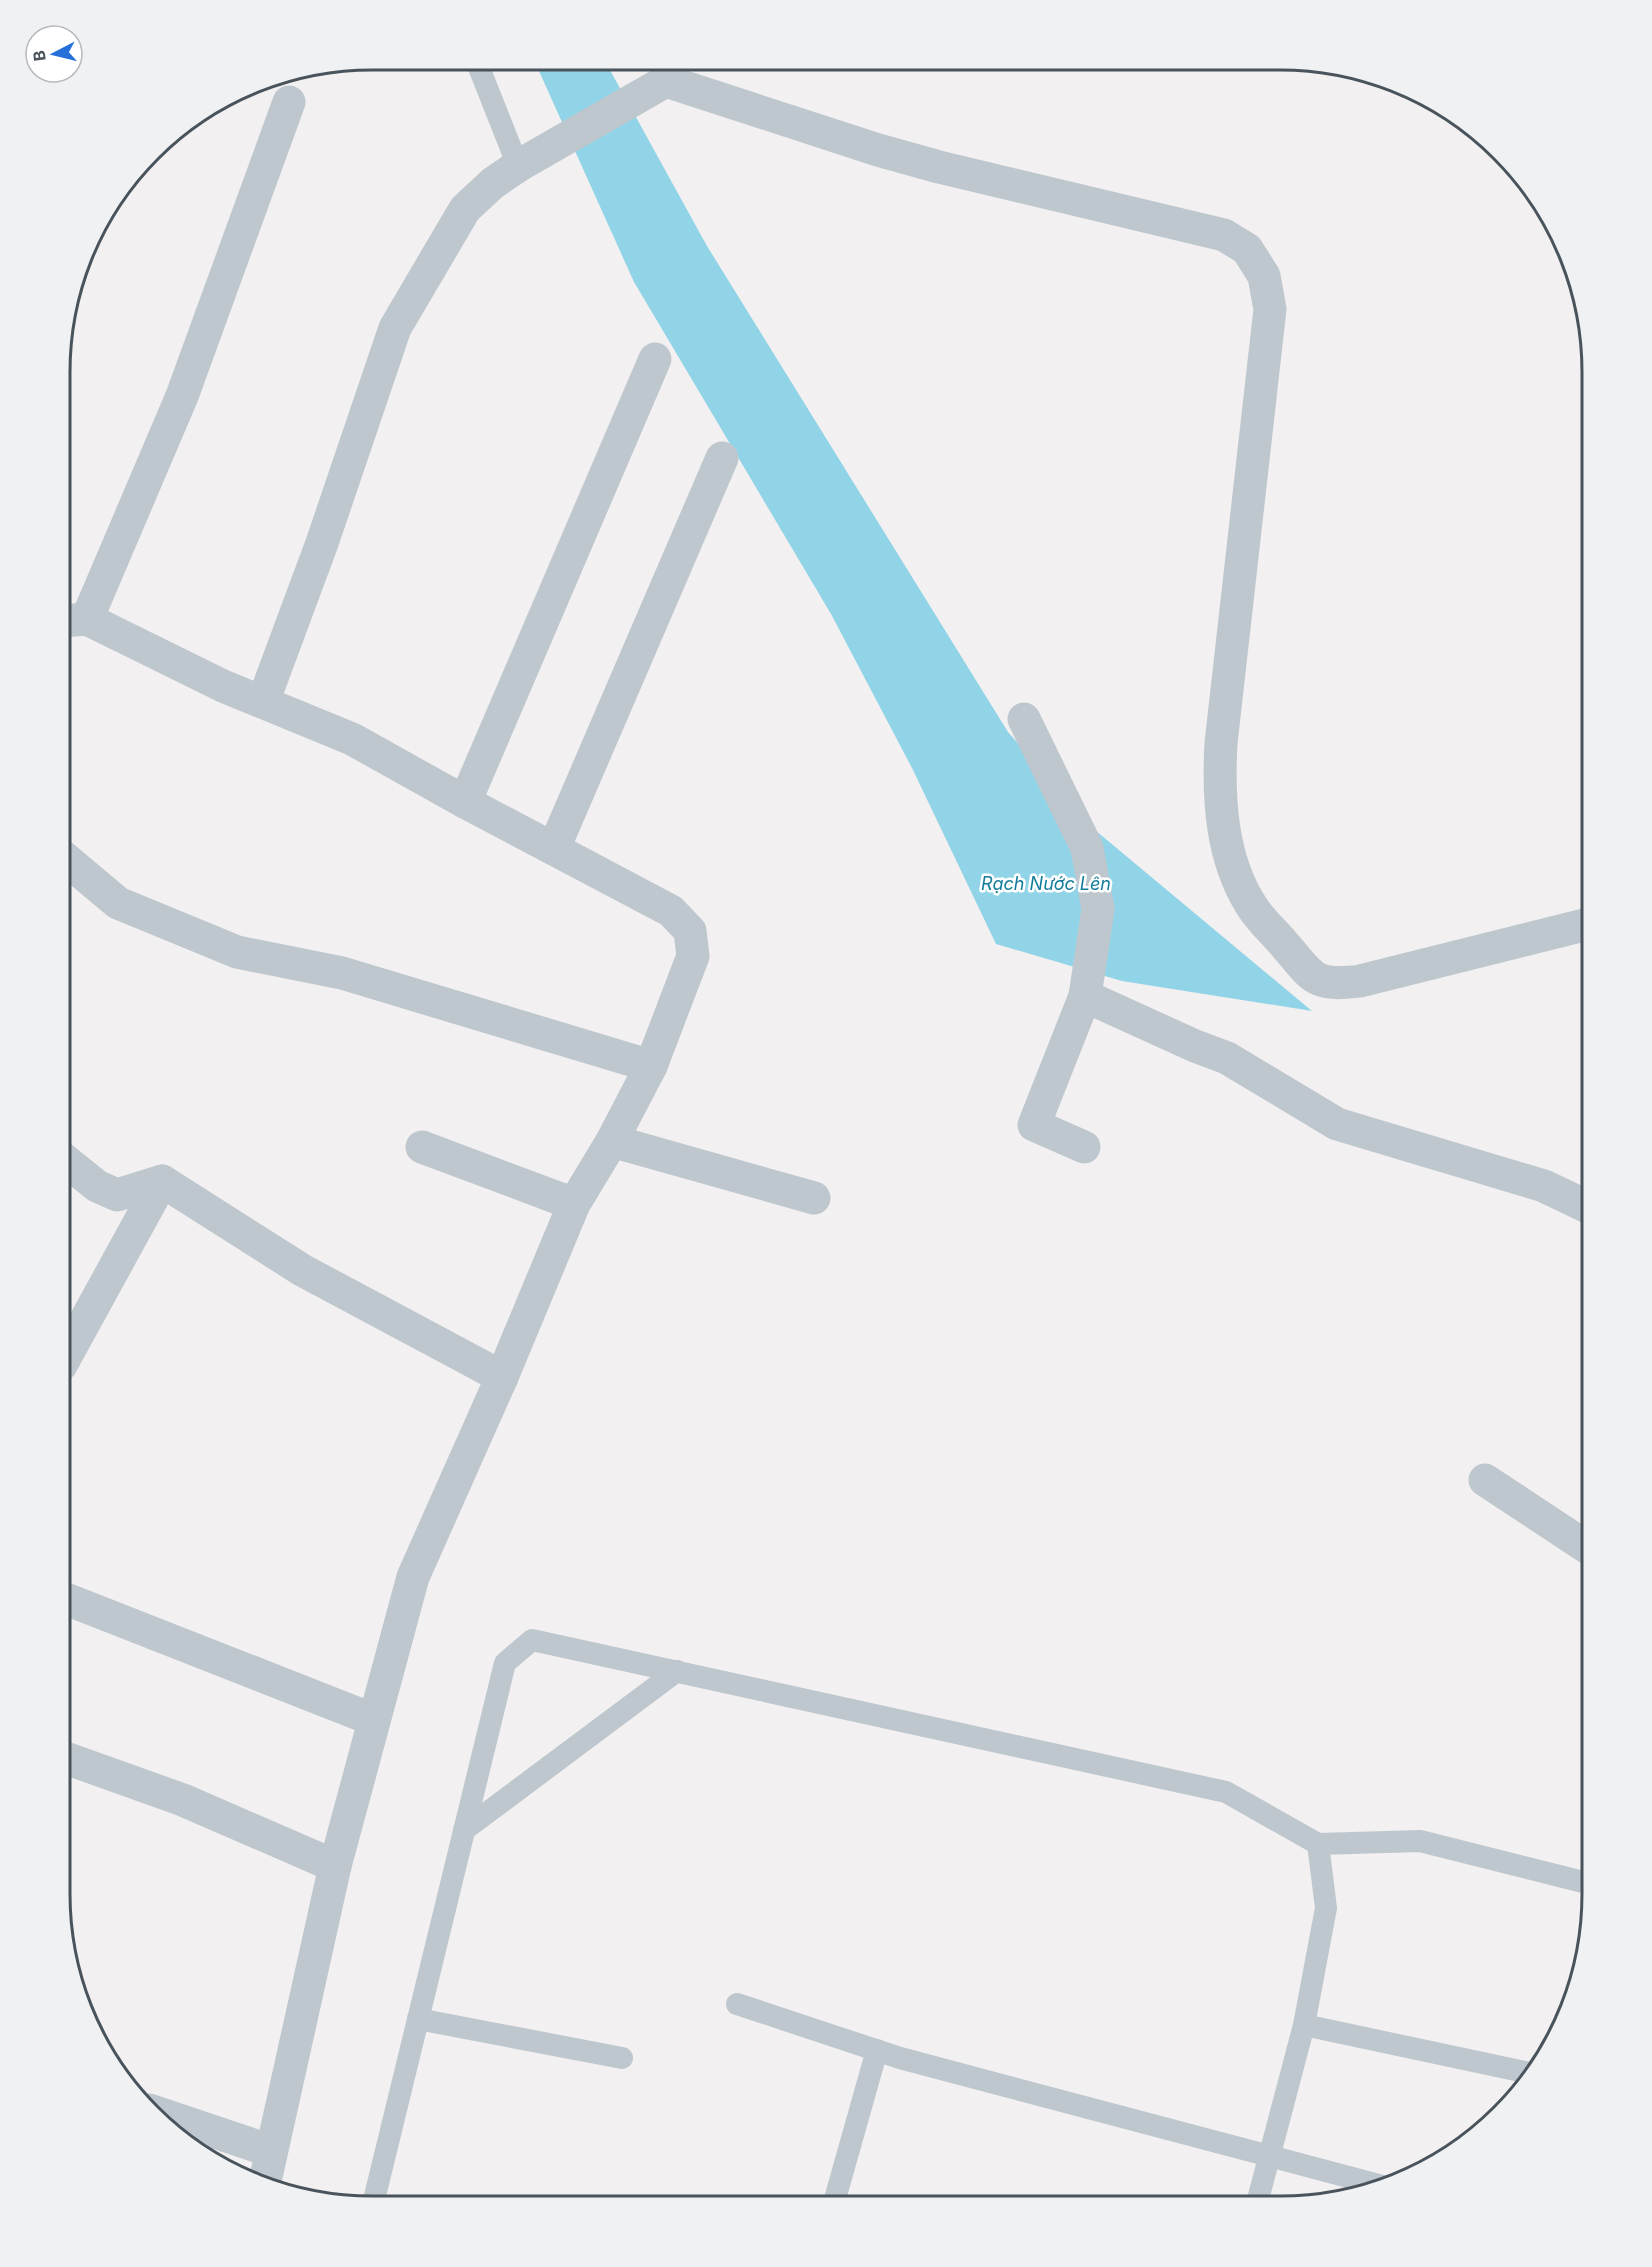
<svg xmlns="http://www.w3.org/2000/svg" width="1652" height="2267" viewBox="0 0 1652 2267" font-family="Inter,sans-serif">
<style>
.water{fill:#92d4e7}
.lines{fill:none;stroke-linecap:round;stroke-linejoin:round}
.lane{stroke:#bfc7ce;stroke-width:22}
.street{stroke:#bfc7ce;stroke-width:33}
.labels{text-anchor:middle;stroke-width:5;stroke-linejoin:round;paint-order:stroke}
.water-label{font-size:18px;font-style:italic;fill:#157d9c;stroke:#fff}
.rim{fill:none;stroke:#49535c;stroke-width:3}
</style>
<rect width="100%" height="100%" fill="#f2f0f0"/>
<!-- water -->
<path class="water" d="M534 60 605 61 707 246 1008 732 1089 825 1312 1011 1122 981 996 944 912 768 831 614 634 282Z"/>
<g class="lines">
<!-- lane -->
<g class="lane">
<path d="M476 60 518 166"/>
<path d="M464 1830 677 1671"/>
<path d="M737 2004 900 2058 1386 2187"/>
<path d="M418 2019 622 2058"/>
<path d="M1304 2025 1534 2074"/>
<path d="M373 2204 505 1663 532 1640 1226 1792 1318 1844 1420 1841 1591 1884"/>
<path d="M833 2206 877 2050"/>
<path d="M1256 2207 1304 2025 1326 1908 1318 1844"/>
</g>
<!-- street -->
<g class="street">
<path d="M666 81 878 150 939 167 1224 235 1247 249 1264 276 1270 309 1221 743C1218 797 1221 858 1251 905 1259 919 1273 931 1284 944 1313 977 1312 987 1360 981L1592 923"/>
<path d="M87 619 182 396 289 102"/>
<path d="M62 621 87 619 223 686 352 739 465 802 671 911 690 931 693 956 651 1066 612 1141 574 1204 502 1377 413 1577 335 1866 264 2186"/>
<path d="M263 702 322 543 395 328 465 209 493 183 518 166 666 81 676 62"/>
<path d="M1024 719 1087 848 1098 909 1085 996"/>
<path d="M465 802 655 359"/>
<path d="M554 848 722 458"/>
<path d="M62 856 118 903 237 952 342 973 651 1066"/>
<path d="M612 1141 814 1198"/>
<path d="M422 1147 574 1204"/>
<path d="M1084 1147 1034 1125 1085 996 1195 1046 1227 1058 1337 1124 1544 1186 1592 1209"/>
<path d="M61 1157 97 1186 117 1195 162 1181 302 1270 502 1377"/>
<path d="M61 1365 162 1181"/>
<path d="M1485 1480 1591 1550"/>
<path d="M61 1597 374 1720"/>
<path d="M60 1756 183 1800 335 1866"/>
<path d="M149 2110 271 2151"/>
</g>
</g>
<g class="labels">
<!-- water labels -->
<g class="water-label">
<text x="1046" y="890">Rạch Nước Lên</text>
</g>
</g>
<!-- crop -->
<path d="M0 0H1652V2267H0ZM372 70H1280A302 302 0 0 1 1582 372V1894A302 302 0 0 1 1280 2196H372A302 302 0 0 1 70 1894V372A302 302 0 0 1 372 70Z" fill="#f0f1f2" fill-rule="evenodd"/>
<path class="rim" d="M372 70H1280A302 302 0 0 1 1582 372V1894A302 302 0 0 1 1280 2196H372A302 302 0 0 1 70 1894V372A302 302 0 0 1 372 70Z"/>
<!-- north arrow -->
<g transform="translate(54 54) rotate(263)"><circle r="28" fill="#ffffff" stroke="#b6babe" stroke-width="1.5"/>
<path d="M0-4.5L10 22L0 15L-10 22Z" fill="#2570d8"/>
<text y="-9" font-size="16" font-weight="bold" text-anchor="middle" fill="#49535c">B</text>
</g>
</svg>
